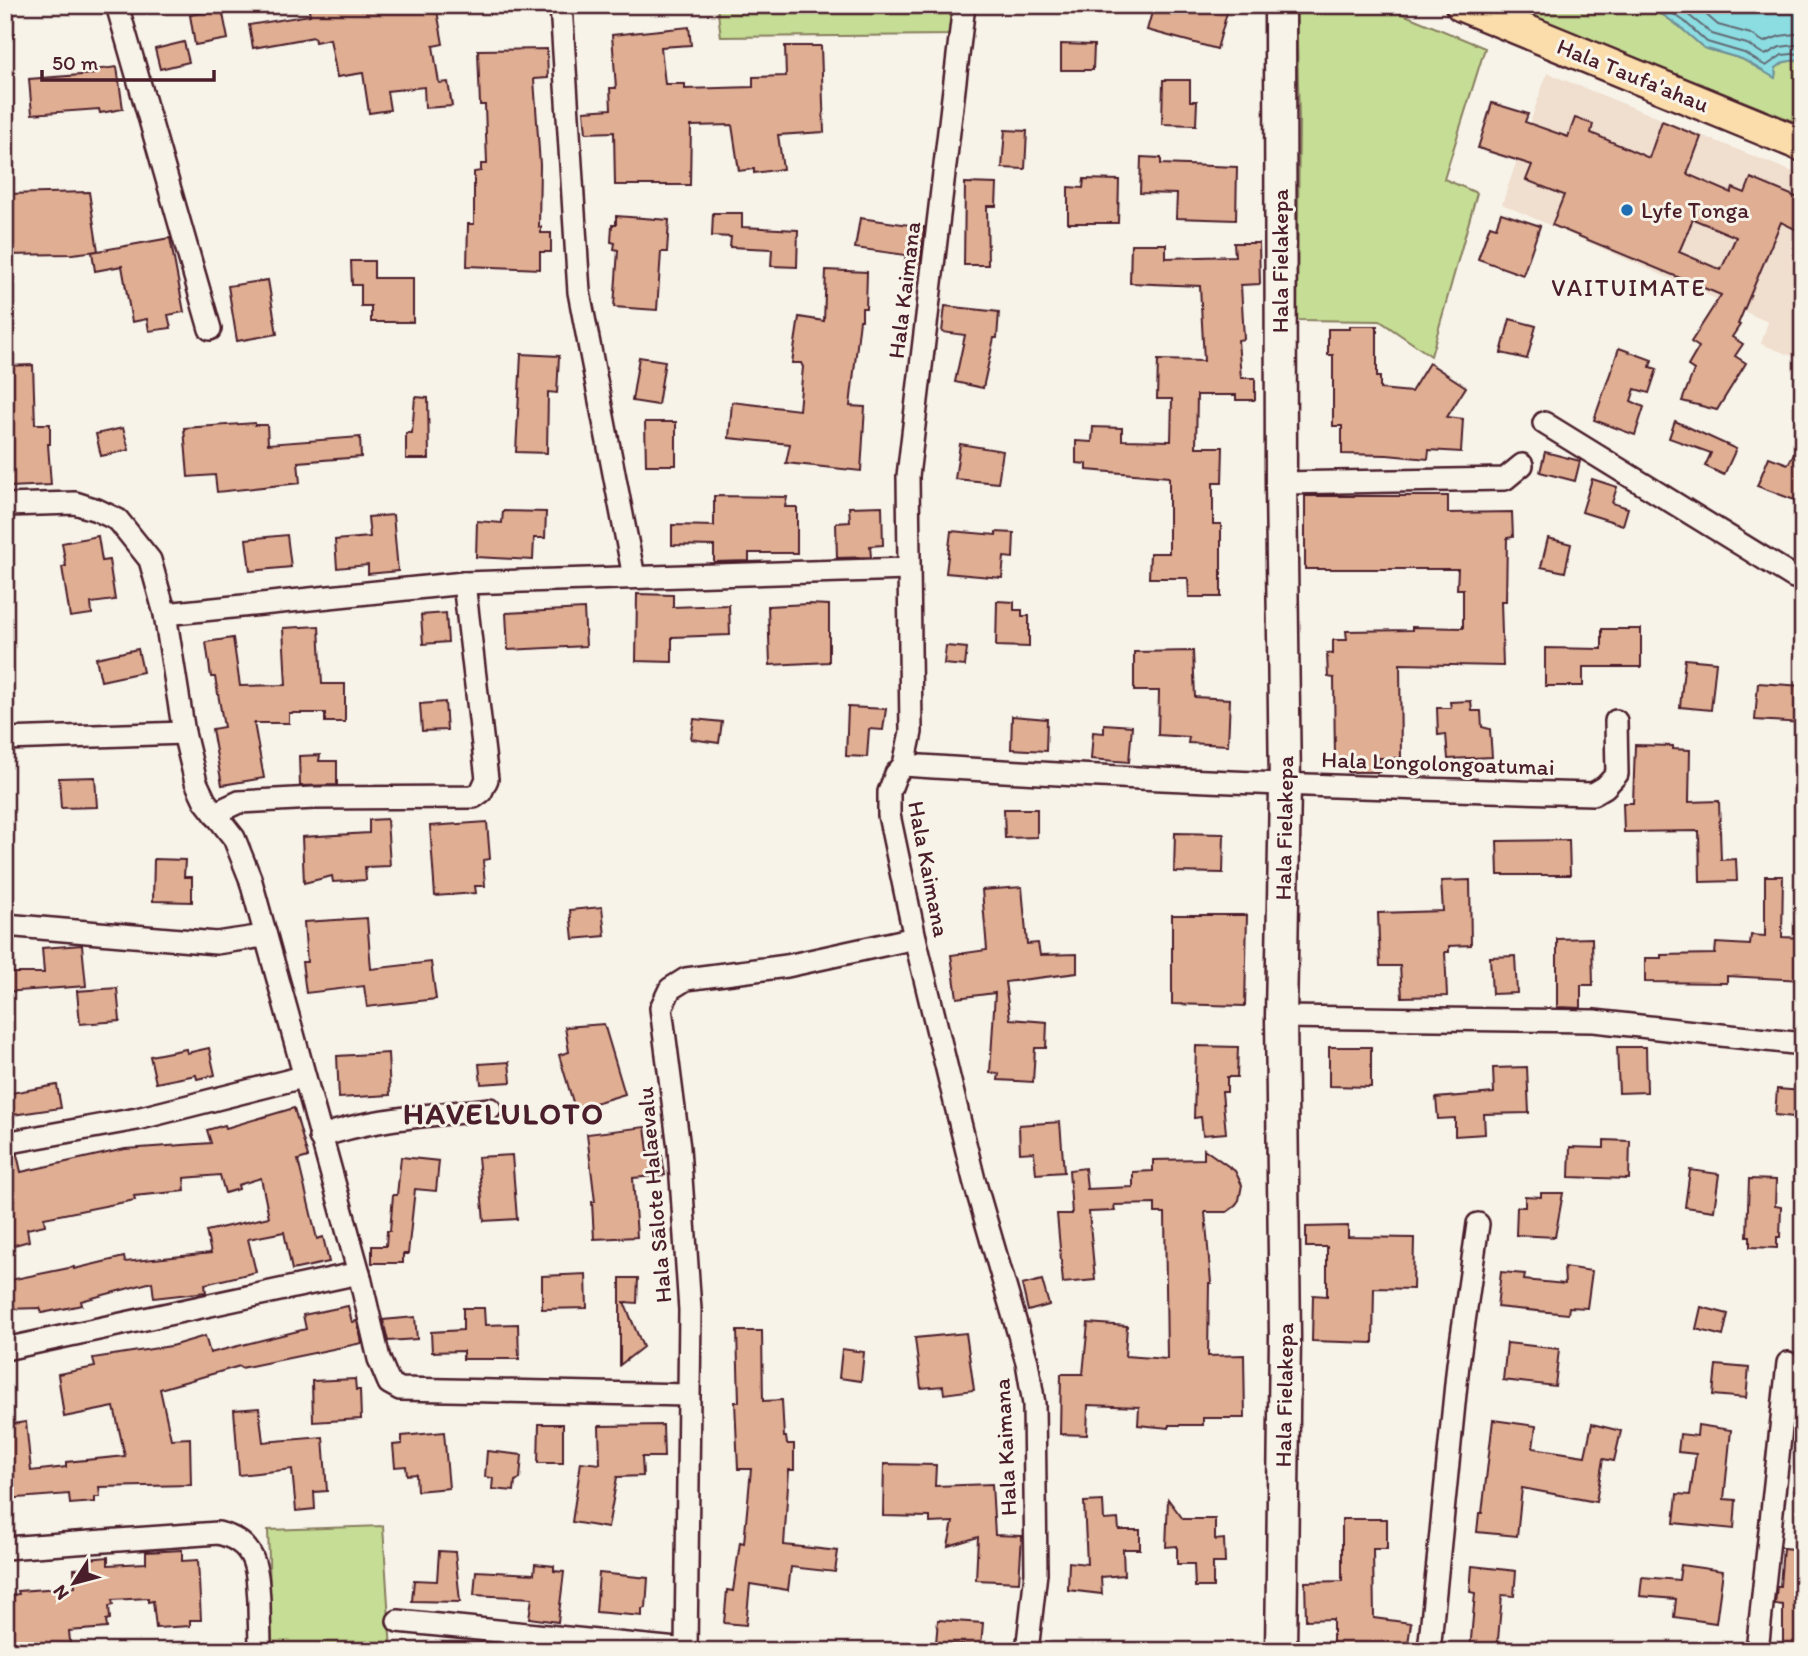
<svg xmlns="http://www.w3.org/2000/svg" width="1808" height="1656" viewBox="0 0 1808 1656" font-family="Itim,sans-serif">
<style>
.built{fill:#f0dece}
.green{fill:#c5dd94;stroke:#887e60;stroke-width:2}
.water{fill:#8bdde2;stroke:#719199;stroke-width:2}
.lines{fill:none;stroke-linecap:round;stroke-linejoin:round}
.shore{stroke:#646b74;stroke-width:2}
.building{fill:#e0ae93;stroke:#4a1f2b;stroke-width:2;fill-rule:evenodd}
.street-casing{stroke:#4a1f2b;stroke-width:26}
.secondary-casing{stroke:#4a1f2b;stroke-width:35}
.primary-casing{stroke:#4a1f2b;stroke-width:37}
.street{stroke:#f7f3e8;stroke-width:21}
.secondary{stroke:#f7f3e8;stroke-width:30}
.primary{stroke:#faddab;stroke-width:32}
.poi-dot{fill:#1f6fb2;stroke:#f7f3e8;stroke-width:2.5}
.labels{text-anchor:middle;stroke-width:6;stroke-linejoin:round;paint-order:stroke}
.street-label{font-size:23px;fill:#4a1f2b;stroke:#f7f3e8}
.poi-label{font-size:23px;fill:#4a1f2b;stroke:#f7f3e8;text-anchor:start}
.neighbourhood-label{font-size:24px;letter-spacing:2px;fill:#4a1f2b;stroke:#f7f3e8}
.district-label{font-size:30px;font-weight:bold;letter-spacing:2px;fill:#4a1f2b;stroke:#f7f3e8}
</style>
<rect width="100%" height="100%" fill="#f7f3e8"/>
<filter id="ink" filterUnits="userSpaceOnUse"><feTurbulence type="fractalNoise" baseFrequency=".0143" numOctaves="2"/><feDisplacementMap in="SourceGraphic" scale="14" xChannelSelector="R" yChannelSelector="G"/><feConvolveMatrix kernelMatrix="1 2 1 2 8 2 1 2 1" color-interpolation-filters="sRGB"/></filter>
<g filter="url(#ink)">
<!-- built -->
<path class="built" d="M1547 73 1803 176V360L1761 344 1768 322 1502 204Z"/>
<!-- green -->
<g class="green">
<path d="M717 5H956L953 35 721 37Z"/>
<path d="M1296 5H1381L1485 48 1444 179 1477 193 1431 356 1380 321 1297 320 1299 121Z"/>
<path d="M1503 5H1633L1663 15 1680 27 1704 48 1742 59 1775 77 1776 68 1784 62 1803 59V125Z"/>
<path d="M383 1526 391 1651H272L268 1530Z"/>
</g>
<!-- water -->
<path class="water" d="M1633 5H1803V59L1784 62 1776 68 1775 78 1742 59 1704 48 1680 27 1663 15Z"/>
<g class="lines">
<!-- shore -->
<g class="shore">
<path d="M1655 5 1666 9 1684 21 1707 42 1744 53 1766 66 1782 55 1803 53"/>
<path d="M1676 5 1712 34 1747 44 1765 55 1780 47 1803 44"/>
<path d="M1695 5 1718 25 1751 34 1764 42 1780 36 1803 33"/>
</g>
</g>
<!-- building -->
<g class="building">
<path d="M308 5H375L376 11 413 5H436L443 44 433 46 439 83 448 82 452 106 425 108 424 87 387 91 390 110 369 113 363 73 337 77 330 39 315 42 314 37 253 48 249 25 310 15Z"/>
<path d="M1154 5H1229L1217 49 1147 30Z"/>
<path d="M222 9 228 39 195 45 190 15Z"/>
<path d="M689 27 691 45 661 47 665 84H685V89L753 87V77L786 76 785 46H821L824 132 778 135 783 169 754 173V169L739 171 732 125 691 126 690 185H615L614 132 586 133 584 111 611 109 610 88H616L612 35Z"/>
<path d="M184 42 189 62 160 69 155 49Z"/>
<path d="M1061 44 1094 45 1093 70H1061Z"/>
<path d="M547 49 548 78 534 79 540 165 539 227H541V233H551V252H540V269L467 266 468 224H474V172L481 171V164H487L485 105H480L478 50Z"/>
<path d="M117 67 123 109 100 113 99 109 32 114 29 79 94 74 93 70Z"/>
<path d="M1163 80H1190V101H1197L1196 125 1162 124Z"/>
<path d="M1492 103 1528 114 1525 122 1568 137 1575 118 1593 124 1591 133 1649 158 1662 121 1701 137 1687 174 1731 193 1733 188 1745 193 1751 178 1803 200V233L1781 222 1738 324 1740 325 1732 337 1743 344 1735 356 1746 363 1717 410 1682 401 1694 370 1688 366 1699 347 1691 342 1721 295 1552 225 1564 195 1526 180 1532 165 1478 148ZM1693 219 1736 237 1721 270 1679 252Z"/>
<path d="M1005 130 1027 131 1025 169 1002 168Z"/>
<path d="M1141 157 1161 158V164L1237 167 1236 220 1176 218 1177 194 1140 193Z"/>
<path d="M1084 179 1119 180 1118 223H1068V187L1083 188Z"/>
<path d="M965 183 997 184 996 206H987L988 265H964Z"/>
<path d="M89 192 98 251 72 254 5 255V194Z"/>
<path d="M713 213H742V227L798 230 797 267 771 266 772 249 730 247 731 237 712 236Z"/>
<path d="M1501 213 1540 226 1523 275 1478 259 1490 225 1496 227Z"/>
<path d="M616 216 669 220 667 252H661L657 310 614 307 618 250 614 249 615 243 611 242 612 225H616Z"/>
<path d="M860 218 924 227 920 268 904 266 906 255 855 248Z"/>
<path d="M170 238 184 312 168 315 171 328 149 331 147 319 132 322 122 266 95 271 92 252Z"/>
<path d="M1234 243H1259L1260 284 1241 285 1244 339 1238 340 1241 378H1255V400H1236V395H1197L1196 447H1223L1222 483H1213V524H1221V597H1189L1188 578H1149L1150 553H1169V477L1087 470V464L1076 463V441L1092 442 1093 427 1122 428V440L1171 441 1172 399H1157L1158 360 1204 361 1200 286 1130 283 1131 244H1166V258L1235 256Z"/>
<path d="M351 261H374V278H413V322H371V306H361V285H352Z"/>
<path d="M826 270 867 272 866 308H862V320H860L850 406 865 407 861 471 786 463 790 444 729 438 732 402 799 410 803 367 801 363H792L799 317 824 321Z"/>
<path d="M268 280 277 334 237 341 228 286Z"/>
<path d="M945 306 999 312 997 338H994L983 388 955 382 965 335 942 332Z"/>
<path d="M1510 319 1536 326 1527 359 1501 353Z"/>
<path d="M1350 326H1377V377H1380V389L1411 392 1429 363 1466 387 1447 417 1463 419 1461 452 1429 450 1428 459 1387 455 1342 454V426H1333V355H1328V329H1350Z"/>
<path d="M1619 348 1652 360 1650 367 1657 369 1649 393 1635 389 1631 401 1644 407 1635 435 1594 420Z"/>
<path d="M521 354 559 356 557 393 548 392 547 453 516 452Z"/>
<path d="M639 357 665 361 658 405 632 401Z"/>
<path d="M33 365 35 424H50V444H48L51 485 10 487 8 454 5 455V366Z"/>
<path d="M415 397 428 398 429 459H406V433H412Z"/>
<path d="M1675 421 1736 449 1724 475 1705 466 1711 453 1669 438Z"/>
<path d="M645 422H676V465H646Z"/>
<path d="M255 423V425H267L268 444 360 437 361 457 298 462 300 483 217 492 215 475 188 477 184 428Z"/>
<path d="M123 428 129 450 101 456 96 434Z"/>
<path d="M1803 438V487L1797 501 1757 486 1769 457 1788 464Z"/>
<path d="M960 444 1003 451 998 483 955 479Z"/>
<path d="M1545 452 1580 461 1575 481 1540 472Z"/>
<path d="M1592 479 1617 487 1612 503 1628 508 1623 525 1582 512Z"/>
<path d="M714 496 787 497 785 507H797V553H749V561L714 562V546L672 545V525L714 526Z"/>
<path d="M1305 496H1448V513L1512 512 1513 537 1507 538 1506 601H1501L1503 666 1400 664 1401 758H1379L1380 772H1348V759H1335L1334 678 1328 677 1327 653 1333 654V640H1347L1346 631 1412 630V627L1463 628V589H1457L1458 569H1305Z"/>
<path d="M882 506 883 545 870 546 871 557 837 558 836 523 850 522 849 507Z"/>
<path d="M503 511 546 512 545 538H534L533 560 476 557 477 521 502 523Z"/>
<path d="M393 515 398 571 368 574V565L337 568 335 540 370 537 368 517Z"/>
<path d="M951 531 996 535V532L1014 533 1013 558 1004 557 1002 578 946 573Z"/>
<path d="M287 535 291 567 250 571 246 539Z"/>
<path d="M98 536 102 561 109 560 115 600 91 603 92 614 70 617 62 567 66 566 62 543Z"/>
<path d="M1548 538 1571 544 1565 572 1541 567Z"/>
<path d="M637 594 673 595V607L729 605 730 635 672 637V662L636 661Z"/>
<path d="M997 601 1014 602V610H1022V616H1029V647L996 646Z"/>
<path d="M808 604 829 605V662L770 665 768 606Z"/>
<path d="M584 609 586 646 508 650 506 613Z"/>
<path d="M446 613 448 642 423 644 421 615Z"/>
<path d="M319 626 322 684H345V722H325V713H289V723H254L264 778 222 785 212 729 224 727 215 677H211L206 642 233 638 240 686 286 685 283 628Z"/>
<path d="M1602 629H1641V667H1583V686H1545V648L1602 649Z"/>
<path d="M946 646 967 648 965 666 944 664Z"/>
<path d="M138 649 143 672 101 681 96 658Z"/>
<path d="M1193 651 1195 697 1230 699 1228 745 1188 743 1189 737 1158 735 1159 691H1134V652Z"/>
<path d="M1685 659 1716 662 1711 710 1680 707Z"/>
<path d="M1758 683 1803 686V723L1755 720Z"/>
<path d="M1471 701 1472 711H1481L1482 727 1490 729 1492 757 1448 759 1446 734 1438 735 1437 708H1451L1450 702Z"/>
<path d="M445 702 447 730 422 731 420 704Z"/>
<path d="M848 707 886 709 883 730 869 729 867 757 846 756Z"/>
<path d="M1012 716 1047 719 1046 751 1011 749Z"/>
<path d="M694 719 722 722 719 743 691 739Z"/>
<path d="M1104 724 1132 726 1129 762 1091 759 1093 732 1104 733Z"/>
<path d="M1635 745 1673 746V749L1690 750 1689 802 1719 801 1721 860 1736 859 1737 881 1700 882 1699 831 1624 832 1623 803H1633Z"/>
<path d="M320 755 319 761H337V785L300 786 299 756Z"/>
<path d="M95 777 97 807 61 808 59 778Z"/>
<path d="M1004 809H1037V837L1005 838Z"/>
<path d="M387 819 390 866 365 867 366 880 333 882 332 876 304 883 302 837 369 833V820Z"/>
<path d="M487 822 490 859 483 860 485 886H475L476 893 435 896 430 826Z"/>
<path d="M1175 833 1224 834 1223 873 1174 872Z"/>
<path d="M1569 840 1570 875H1498L1497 841Z"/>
<path d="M154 859 185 860 184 877H192V902L153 901Z"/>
<path d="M1765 876H1783L1782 937 1803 938V980L1727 976V983L1645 982V958H1661V955L1715 954 1716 943 1750 945 1751 935 1765 936Z"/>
<path d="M1470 880 1471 945 1449 946V952H1445L1447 996 1402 997 1400 966H1380L1378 913 1443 911 1441 881Z"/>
<path d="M1022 887 1027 944 1038 943 1040 955 1077 954V973L1005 982 1010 1019 1047 1022 1046 1048H1035L1033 1082 998 1080 999 1074 990 1073 995 993 957 998 951 955 987 950 982 890Z"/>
<path d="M602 907 605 936 573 939 570 910Z"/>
<path d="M1172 915H1247L1245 1006 1172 1004Z"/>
<path d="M367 918 371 969 431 962 436 999 367 1007 364 986 306 993 302 962H307L304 922Z"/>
<path d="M1592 938 1593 985H1581V1008L1557 1007V939Z"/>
<path d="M82 945 86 986 5 992V973H44L42 948Z"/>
<path d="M1515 956 1517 993 1492 994 1490 957Z"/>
<path d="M117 988 120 1021 80 1024 77 991Z"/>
<path d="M604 1024 625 1094 575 1109 559 1055 569 1052 565 1027Z"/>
<path d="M1196 1046 1238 1047 1237 1077H1227V1092H1222L1226 1133 1203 1135 1201 1117 1194 1118Z"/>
<path d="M1329 1047H1371V1087L1329 1086Z"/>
<path d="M1617 1047H1646L1647 1092 1619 1093Z"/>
<path d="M209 1048 215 1075 197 1079 196 1075 156 1083 150 1056 186 1049 187 1053Z"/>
<path d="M388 1053 390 1095 339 1098 337 1056Z"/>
<path d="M509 1062 511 1082 481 1084 479 1064Z"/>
<path d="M1527 1067 1529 1113 1484 1114 1485 1134 1455 1136V1118L1438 1119 1436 1098 1494 1093 1493 1068Z"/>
<path d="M57 1085 61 1108 5 1116V1094Z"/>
<path d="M1777 1089 1803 1091V1118L1775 1115Z"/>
<path d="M294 1108 308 1157 298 1160 317 1239 323 1237 329 1262 292 1270 284 1232 248 1239 256 1272 205 1284 206 1292 154 1298 152 1282 81 1301 82 1305 42 1313 40 1308 5 1309V1281L74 1267V1269L124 1257 125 1262 211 1253 206 1231 269 1217 261 1178 238 1185 239 1189 225 1193 220 1175 184 1178 185 1191 134 1196 135 1200 44 1218 45 1225 27 1229 29 1241 11 1246 9 1235 5 1236V1156L17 1154 21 1172 125 1149 211 1143 207 1130 225 1125 226 1128Z"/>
<path d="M1060 1122 1064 1172 1036 1174 1034 1152 1020 1153 1019 1125Z"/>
<path d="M645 1127 649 1158 662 1156 665 1175 633 1178 637 1237 594 1239 592 1202H595L587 1134Z"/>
<path d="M1604 1140 1630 1141 1629 1179 1569 1177 1570 1147 1604 1148Z"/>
<path d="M1204 1149 1235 1171 1242 1185 1239 1200 1234 1207 1227 1212H1205L1211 1283H1209L1208 1356 1244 1355 1245 1418H1203V1425H1169V1428L1138 1425 1139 1407 1088 1405 1087 1435 1060 1434 1061 1374H1083L1088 1323 1127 1326 1125 1356 1167 1359 1165 1213H1155V1204L1114 1205 1115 1211 1089 1212 1095 1280 1063 1283 1057 1214H1072L1069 1170 1085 1168 1087 1189 1133 1187V1172L1153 1171V1160L1204 1159Z"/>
<path d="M512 1155 517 1219 484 1221 478 1157Z"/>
<path d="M401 1157 439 1161 436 1191 415 1189 408 1254H403V1263H372V1246H386L387 1231H390L393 1195H397Z"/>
<path d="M1690 1170 1719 1174 1714 1211 1685 1207Z"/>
<path d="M1749 1179 1776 1180 1775 1206 1781 1207 1780 1237H1777V1248L1750 1247V1236H1747Z"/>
<path d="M1541 1193H1563L1555 1237 1516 1235 1517 1207H1525V1196L1541 1197Z"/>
<path d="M1348 1226V1237L1414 1238 1413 1289 1374 1288 1373 1343 1312 1341 1313 1295 1327 1296V1247H1306V1227Z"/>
<path d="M1564 1267 1592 1271 1587 1308 1569 1307 1568 1314 1497 1307 1501 1272 1525 1274 1524 1280 1565 1284Z"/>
<path d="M586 1274 587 1308 542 1309V1276Z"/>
<path d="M620 1278H638L637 1303 624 1302 643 1347 620 1365Z"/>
<path d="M1042 1280 1049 1305 1028 1311 1022 1285Z"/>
<path d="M348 1306 352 1322 357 1321 362 1343 241 1368 240 1366 160 1389 171 1439 190 1438 191 1485 99 1487 100 1497H95V1502L70 1504 69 1494 5 1499V1425L26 1422 31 1471 66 1467V1462L125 1456 114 1407 64 1417 58 1374 95 1367 93 1358 171 1346 205 1336 210 1353 306 1329 303 1315Z"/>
<path d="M1701 1307 1728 1314 1723 1336 1696 1329Z"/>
<path d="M463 1308H484L485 1325 518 1324 519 1359H463V1351L432 1352 431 1332 463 1330Z"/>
<path d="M415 1317 417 1339 388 1341 383 1320Z"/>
<path d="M737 1331H762L763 1401 782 1400 784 1437H786L787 1444H794V1470H789L784 1545 838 1551 835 1572 791 1567 788 1590 750 1584 746 1625 724 1623 727 1590 733 1591 740 1542 744 1543 751 1469H738L735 1402H739Z"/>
<path d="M966 1333 974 1390 944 1394 943 1386 921 1388 915 1338Z"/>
<path d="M1507 1343 1559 1349 1555 1386 1503 1380Z"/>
<path d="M842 1349 864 1352 861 1381 839 1378Z"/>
<path d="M1716 1365 1749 1368 1746 1398 1713 1395Z"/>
<path d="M355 1379 356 1390H360L361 1419 313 1422 312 1381Z"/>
<path d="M259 1408 263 1442 323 1437 327 1491 314 1492 315 1509 296 1511 292 1469 239 1475 234 1410Z"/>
<path d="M1493 1420 1536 1426 1533 1448 1585 1456 1592 1424 1621 1431 1614 1461 1603 1459 1596 1502 1522 1488 1517 1536 1477 1532 1479 1513H1482Z"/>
<path d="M539 1424H563V1463H538Z"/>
<path d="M663 1425 664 1457H642L643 1476 617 1477 608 1528 572 1522 581 1462 600 1464 599 1426Z"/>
<path d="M1698 1425 1731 1430 1724 1499 1736 1500 1734 1529 1674 1523 1677 1494 1690 1495 1696 1454 1678 1452 1680 1434 1697 1436Z"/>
<path d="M444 1432 449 1488 417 1491 416 1474 407 1475 406 1466 395 1467 393 1445 402 1444V1436Z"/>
<path d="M487 1451 522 1455 520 1479 515 1481 514 1491 492 1489 493 1478 485 1477Z"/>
<path d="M884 1464 936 1465 935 1486 992 1484 995 1535 1022 1536 1019 1582 976 1580 978 1537 948 1546 953 1522 930 1523V1517L883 1516Z"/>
<path d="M1168 1499 1183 1519H1215V1540L1224 1539 1225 1563H1213V1587H1195L1194 1564H1177V1546L1166 1547Z"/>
<path d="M1103 1501 1104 1520 1118 1519 1119 1530H1140V1549H1123L1124 1575 1101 1577 1102 1594 1068 1590 1069 1562 1087 1564 1084 1502Z"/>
<path d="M1342 1519H1387V1549H1373L1374 1618 1411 1623 1407 1651H1333V1619L1306 1620 1305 1582 1342 1581Z"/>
<path d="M1783 1548 1803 1550V1651H1783V1605L1775 1604 1777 1586H1780Z"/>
<path d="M182 1550V1561L198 1560 201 1620H190V1626L156 1628 153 1601 148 1602V1598L112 1600 113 1605 109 1606 110 1619 106 1620 107 1628 69 1631 71 1651H5V1596L19 1594 18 1591 75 1587 74 1569 89 1568 88 1559 108 1557V1565L146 1563V1552Z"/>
<path d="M439 1551 455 1552 460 1602 412 1601 414 1580 437 1581Z"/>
<path d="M535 1564 554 1566V1571L564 1572 558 1622 529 1618 532 1598 474 1595 476 1571 534 1574Z"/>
<path d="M1681 1565 1723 1571 1716 1623 1674 1617 1676 1599 1640 1596 1642 1577 1679 1580Z"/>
<path d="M1472 1566 1516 1571 1514 1596 1502 1595 1497 1651H1470L1475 1593 1470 1592Z"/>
<path d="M599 1573 648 1578 646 1608 642 1609V1616L596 1612Z"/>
<path d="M938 1620 983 1623 981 1646 936 1643Z"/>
</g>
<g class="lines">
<!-- street casing -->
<g class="street-casing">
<g id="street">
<path d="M117 5 210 329"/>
<path d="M561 5 579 292 634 577"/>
<path d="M964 5 908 476 911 732 904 765 896 774 889 792V815L915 938 974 1180 1027 1362 1034 1404 1036 1573 1027 1651"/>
<path d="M1544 423 1794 577 1803 579"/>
<path d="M1281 483 1505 479 1522 465"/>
<path d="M5 505 75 503 97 510 118 520 150 560 165 614 184 733 196 782 205 801 234 838 250 878 359 1273 379 1359 389 1383 400 1389 688 1395"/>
<path d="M165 614 464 583 908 569"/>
<path d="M5 739 184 733"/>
<path d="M904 765C1134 780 1363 788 1593 794L1605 787 1617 774 1616 721"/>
<path d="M216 816 226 808 239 802 314 798 474 797 481 792 487 779 464 583"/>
<path d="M5 925 216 943 264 936"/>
<path d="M1281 1017 1594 1021 1803 1044"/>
<path d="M320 1137C373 1117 433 1116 490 1109"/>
<path d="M5 1143 137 1119 303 1077"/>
<path d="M5 1349 359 1273"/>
<path d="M5 1548 218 1533C256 1542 257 1567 259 1601 259 1617 260 1634 260 1651"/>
<path d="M398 1621 687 1650"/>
<path d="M686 1651 690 1310 679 1148 661 1008 670 989 686 979 787 966 915 938"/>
<path d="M1429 1651 1458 1364 1478 1224"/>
<path d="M1757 1651 1788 1363"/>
</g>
</g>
<!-- secondary casing -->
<g class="secondary-casing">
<path id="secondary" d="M1280 5 1281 483 1285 786 1281 1017 1285 1337 1281 1651"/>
</g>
<!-- primary casing -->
<g class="primary-casing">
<path id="primary" d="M1462 5 1803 145"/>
</g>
<!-- street -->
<use href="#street" class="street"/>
<!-- secondary -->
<use href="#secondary" class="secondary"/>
<!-- primary -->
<use href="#primary" class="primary"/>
</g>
</g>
<!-- markers -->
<circle class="poi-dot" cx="1627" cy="210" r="7"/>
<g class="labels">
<!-- street labels -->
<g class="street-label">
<text transform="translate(1633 75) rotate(22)" y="8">Hala Taufa'ahau</text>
<text transform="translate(1280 261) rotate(-90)" y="8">Hala Fielakepa</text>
<text transform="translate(904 290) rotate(-83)" y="8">Hala Kaimana</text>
<text transform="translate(1438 763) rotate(2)" y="8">Hala Longolongoatumai</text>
<text transform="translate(1284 828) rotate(-89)" y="8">Hala Fielakepa</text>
<text transform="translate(929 869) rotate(79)" y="8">Hala Kaimana</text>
<text transform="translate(654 1195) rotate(-95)" y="8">Hala Sālote Halaevalu</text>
<text transform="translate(1284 1395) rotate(-89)" y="8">Hala Fielakepa</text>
<text transform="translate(1005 1447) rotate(-93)" y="8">Hala Kaimana</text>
</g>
<!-- poi labels -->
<g class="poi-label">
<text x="1641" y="218">Lyfe Tonga</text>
</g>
<!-- neighbourhood labels -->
<g class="neighbourhood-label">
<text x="1629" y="296">VAITUIMATE</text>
</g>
<!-- district labels -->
<g class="district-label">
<text x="504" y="1124">HAVELULOTO</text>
</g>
</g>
<!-- margin -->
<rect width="1808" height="1656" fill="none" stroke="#f7f3e8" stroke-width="28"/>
<rect x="14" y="14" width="1780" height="1628" fill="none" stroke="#4a1f2b" stroke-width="2.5" filter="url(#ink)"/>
<!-- north arrow -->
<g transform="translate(74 1583) rotate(234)" stroke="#f7f3e8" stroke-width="5" paint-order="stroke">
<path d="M0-5L12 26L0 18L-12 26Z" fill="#4a1f2b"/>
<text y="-10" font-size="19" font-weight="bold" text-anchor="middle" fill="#4a1f2b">N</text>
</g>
<!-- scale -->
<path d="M42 70v10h172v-10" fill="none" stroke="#4a1f2b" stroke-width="3.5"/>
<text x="52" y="70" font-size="21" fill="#4a1f2b" stroke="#f7f3e8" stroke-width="5" paint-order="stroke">50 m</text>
</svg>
